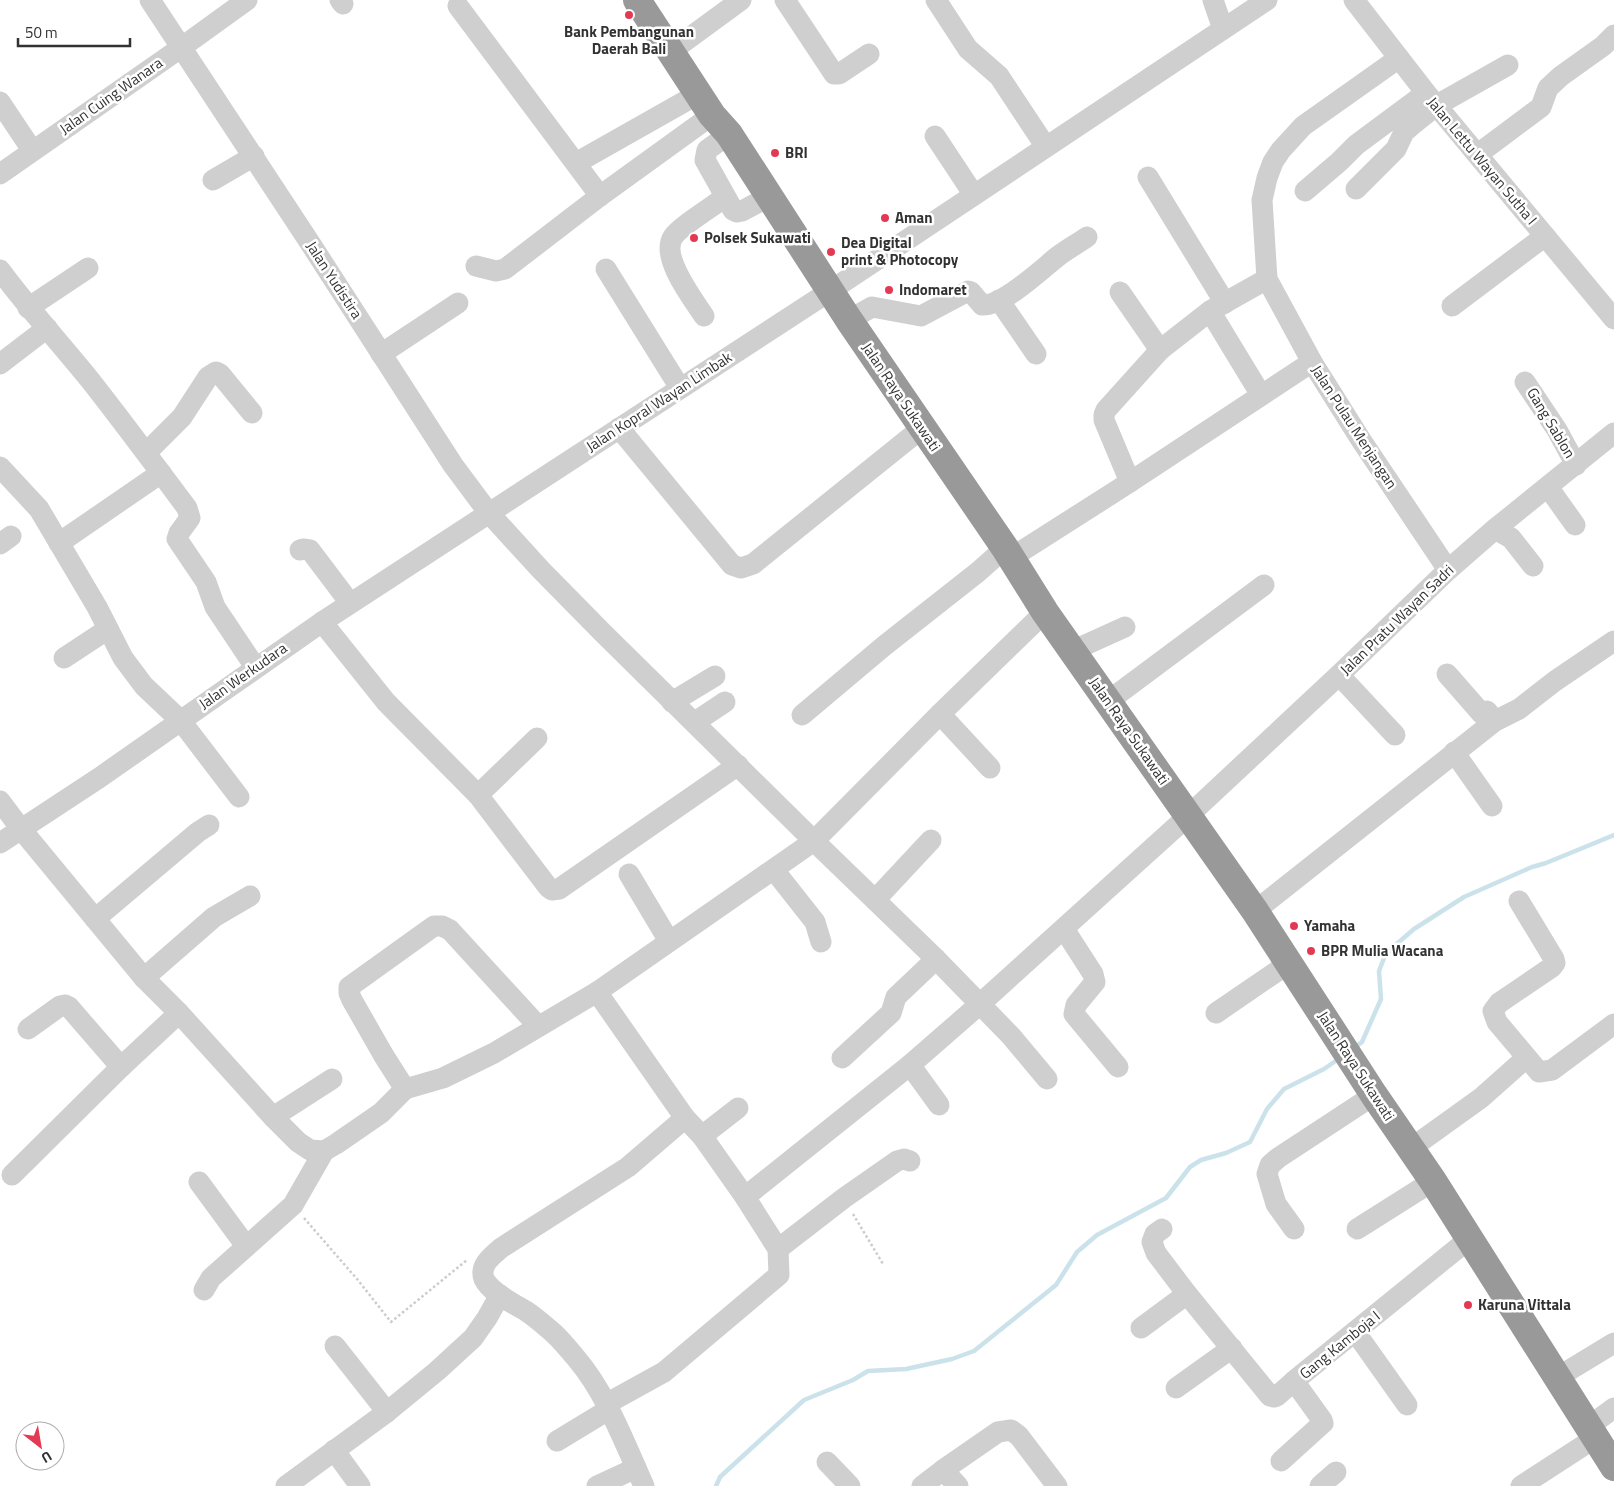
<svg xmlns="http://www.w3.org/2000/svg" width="1614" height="1486" viewBox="0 0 1614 1486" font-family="'Titillium Web',sans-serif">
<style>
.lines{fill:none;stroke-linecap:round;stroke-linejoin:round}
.stream{stroke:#cbe2eb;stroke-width:4.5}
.path{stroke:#ccc;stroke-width:2.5;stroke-dasharray:2.5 2.5;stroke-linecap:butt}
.minor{stroke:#cfcfcf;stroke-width:21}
.highway{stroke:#999;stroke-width:28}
.poi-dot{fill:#e33a53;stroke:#fff;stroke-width:2}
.labels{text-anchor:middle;stroke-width:5;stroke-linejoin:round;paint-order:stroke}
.poi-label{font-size:15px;font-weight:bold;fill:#323232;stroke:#fff;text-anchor:start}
.street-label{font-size:15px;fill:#323232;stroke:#fff}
</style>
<rect width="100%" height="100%" fill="#fff"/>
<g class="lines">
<!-- stream -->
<g class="stream">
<path d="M1354 1048 1362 1042 1381 999 1379 971 1384 958 1392 948 1414 929 1464 897 1532 867 1546 863 1614 835"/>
<path d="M716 1486 720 1477 804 1400 853 1380 868 1371 906 1369 952 1359 974 1351 1056 1285 1077 1252 1097 1235 1166 1198 1190 1167 1201 1160 1226 1153 1250 1142 1267 1109 1284 1089 1324 1069 1340 1058"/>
</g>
<!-- path -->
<g class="path">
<path d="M853 1214 883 1264"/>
<path d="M304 1218 357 1279 391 1322 467 1260"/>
</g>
<!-- minor -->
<g class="minor">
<path d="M150 0 312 246 453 465 488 512 541 570 602 632 814 841 936 959 1011 1036 1047 1079"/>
<path d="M340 0 343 4"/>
<path d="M785 0 834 74H839L869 54"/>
<path d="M936 0 968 49 999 76 1046 147"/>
<path d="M1213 0 1223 29"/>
<path d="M1354 0 1426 93 1614 319"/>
<path d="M458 6 600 196"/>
<path d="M670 52 741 0"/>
<path d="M1399 58 1303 126 1281 150 1273 162 1267 178 1262 200 1267 279 1312 362 1361 440 1448 570"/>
<path d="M0 102 32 150"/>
<path d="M729 134 707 150 705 160 733 210 737 212 742 211 770 196"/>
<path d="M935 136 974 195"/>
<path d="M1478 154 1541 107 1548 88 1561 76 1603 46 1614 35"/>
<path d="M576 163 698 94"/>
<path d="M0 174 182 47 247 0"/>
<path d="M1148 177 1225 303"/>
<path d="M213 180 254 156"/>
<path d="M1356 189 1396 149 1404 132 1412 125 1437 105 1508 65"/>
<path d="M1305 191 1339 162 1356 145 1426 93"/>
<path d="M476 266 496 271 505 269 600 196 712 115"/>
<path d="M606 269 680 388"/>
<path d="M0 270C28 308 60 343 90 380 123 422 155 465 187 508L190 518 179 533 177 539 206 582 215 607 255 667"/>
<path d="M1120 292 1160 350"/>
<path d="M999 300 1036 354"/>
<path d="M1452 306 1545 236"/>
<path d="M28 308 88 268"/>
<path d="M1210 311 1261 395"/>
<path d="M704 316C693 299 660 257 673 237 679 227 715 205 725 197"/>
<path d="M849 320 872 307 921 316 968 291 971 292 982 305C1003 306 1041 270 1057 257 1066 250 1077 244 1087 237"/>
<path d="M381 354 458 303"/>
<path d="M0 364 47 328"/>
<path d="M1525 382 1557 430 1576 465"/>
<path d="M619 428 732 565 741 568 753 564 922 428"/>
<path d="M147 452 182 417 208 377 216 372 220 374 252 413"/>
<path d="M0 467 39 509 97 607 123 658 144 686 181 721 239 797"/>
<path d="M1130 482 1104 420V415L1106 410 1160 350 1210 311 1267 279"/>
<path d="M1548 487 1575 525"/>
<path d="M1495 529 1511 538 1533 566"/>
<path d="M59 543 161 473"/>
<path d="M0 544 11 536"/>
<path d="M300 550 303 549 310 550 350 603"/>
<path d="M1011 558 1130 482 1312 362"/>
<path d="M322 622 386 702 478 795 548 887 552 890 559 889 738 765"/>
<path d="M1074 652 1083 646 1125 627"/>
<path d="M64 658 108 629"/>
<path d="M1447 674 1482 714 1487 711 1495 721"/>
<path d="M1339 675 1395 735"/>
<path d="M672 702 715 676"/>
<path d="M1107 702 1264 585"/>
<path d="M940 714 990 768"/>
<path d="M802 715 884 646 978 572 1005 548"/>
<path d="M695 722 725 702"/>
<path d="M1454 752 1492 806"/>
<path d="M478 795 537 738"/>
<path d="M0 801 21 829 144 978 179 1013 273 1117 298 1142 310 1150 324 1151 336 1144 381 1113 405 1089 443 1078 494 1053 597 992"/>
<path d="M0 843 99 778 322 622 830 291 1267 0"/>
<path d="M774 870 815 922 821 942"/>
<path d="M629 874 669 941"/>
<path d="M875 900 931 840"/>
<path d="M1519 901 1554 959 1555 963 1552 967 1499 1003 1493 1011 1497 1022 1539 1072 1552 1070 1614 1024"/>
<path d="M1255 911 1495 721 1519 709 1555 681 1614 641"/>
<path d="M95 919 198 832 209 825"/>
<path d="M1064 929 1093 974 1095 982 1076 1005 1074 1014 1118 1067"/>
<path d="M144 978 214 917 250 896"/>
<path d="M1216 1013 1289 963"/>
<path d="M28 1029 60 1006 65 1005 69 1007 121 1067"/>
<path d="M842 1058 891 1013 896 997 936 959"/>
<path d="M910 1065 939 1105"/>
<path d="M405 1089 384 1056 352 1000 349 993V987L434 926H442L450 930 538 1026"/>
<path d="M273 1117 332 1079"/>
<path d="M702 1136 738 1108"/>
<path d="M1410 1149 1481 1098 1526 1058"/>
<path d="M12 1175 121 1067 179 1013"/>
<path d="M199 1182 246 1246"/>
<path d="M745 1197 910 1065 980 1004 1188 816 1339 675 1448 570 1495 529 1614 433"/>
<path d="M1162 1229 1155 1234 1152 1242 1156 1253 1187 1294 1270 1396 1274 1397 1277 1396 1294 1381"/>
<path d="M1294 1229 1276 1204 1267 1174 1270 1165 1278 1158 1374 1095"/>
<path d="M1357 1229 1433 1181"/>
<path d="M778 1249 844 1198 897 1161 904 1159 910 1161"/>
<path d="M204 1290 211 1278 293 1205 324 1151"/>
<path d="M1141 1328 1187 1294"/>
<path d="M1356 1333 1407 1405"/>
<path d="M335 1346 387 1412"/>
<path d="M1558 1377 1614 1343"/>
<path d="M1176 1388 1232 1348"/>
<path d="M606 1404 664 1372 779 1275 778 1249 745 1197 702 1136 685 1118"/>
<path d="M1588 1427 1614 1408"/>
<path d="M557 1441 608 1410"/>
<path d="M334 1450 360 1486"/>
<path d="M1281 1461 1323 1423 1322 1420 1294 1381 1469 1239"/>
<path d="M827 1462 850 1486"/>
<path d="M943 1470 998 1432 1011 1430 1019 1436 1057 1486"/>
<path d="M286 1486 387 1412 437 1371 473 1338 487 1318 500 1295"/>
<path d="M597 1486 636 1468"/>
<path d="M644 1486C625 1444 606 1393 576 1358 568 1349 560 1338 550 1330 543 1324 535 1317 526 1311 514 1304 490 1292 484 1279 479 1265 492 1256 501 1248L628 1167 685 1118 597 992 814 841 940 714 1045 612"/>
<path d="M922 1486 943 1470 958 1486"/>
<path d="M1320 1486 1336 1472"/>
<path d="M1521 1486 1595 1438"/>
</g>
<!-- highway -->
<path class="highway" d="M637 0 712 115 729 134 849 320 1005 548 1045 612 1255 911 1374 1095 1433 1181 1614 1467"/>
</g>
<!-- markers -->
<g class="poi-dot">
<circle cx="629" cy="15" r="5"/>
<circle cx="775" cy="153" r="5"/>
<circle cx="885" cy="218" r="5"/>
<circle cx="694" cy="238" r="5"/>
<circle cx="831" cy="252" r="5"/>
<circle cx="889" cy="290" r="5"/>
<circle cx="1294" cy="926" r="5"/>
<circle cx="1311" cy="951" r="5"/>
<circle cx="1468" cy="1305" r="5"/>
</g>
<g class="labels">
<!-- poi labels -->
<g class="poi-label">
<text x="629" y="37" text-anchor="middle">Bank Pembangunan<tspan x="629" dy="17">Daerah Bali</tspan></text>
<text x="785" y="158">BRI</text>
<text x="895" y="223">Aman</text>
<text x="704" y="243">Polsek Sukawati</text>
<text x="841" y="248">Dea Digital<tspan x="841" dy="17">print &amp; Photocopy</tspan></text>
<text x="899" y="295">Indomaret</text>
<text x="1304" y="931">Yamaha</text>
<text x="1321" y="956">BPR Mulia Wacana</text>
<text x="1478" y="1310">Karuna Vittala</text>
</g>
<!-- street labels -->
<g class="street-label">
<text transform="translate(111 96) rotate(-35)" y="5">Jalan Cuing Wanara</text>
<text transform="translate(1482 161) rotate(50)" y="5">Jalan Lettu Wayan Sutha I</text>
<text transform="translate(334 280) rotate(57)" y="5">Jalan Yudistira</text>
<text transform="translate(901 397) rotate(56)" y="5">Jalan Raya Sukawati</text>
<text transform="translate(659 402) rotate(-33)" y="5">Jalan Kopral Wayan Limbak</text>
<text transform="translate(1551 423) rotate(59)" y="5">Gang Sablon</text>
<text transform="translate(1354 427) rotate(57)" y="5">Jalan Pulau Menjangan</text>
<text transform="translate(1397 620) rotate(-44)" y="5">Jalan Pratu Wayan Sadri</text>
<text transform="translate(243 676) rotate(-35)" y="5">Jalan Werkudara</text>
<text transform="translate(1129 731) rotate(55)" y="5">Jalan Raya Sukawati</text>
<text transform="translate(1356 1066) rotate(57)" y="5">Jalan Raya Sukawati</text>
<text transform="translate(1340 1345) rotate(-39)" y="5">Gang Kamboja I</text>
</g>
</g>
<!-- north arrow -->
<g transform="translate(40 1446) rotate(149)"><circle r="24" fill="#ffffff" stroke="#adadad"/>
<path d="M0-4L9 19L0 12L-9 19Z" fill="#e33a53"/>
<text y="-8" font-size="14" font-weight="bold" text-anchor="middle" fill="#323232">U</text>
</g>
<!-- scale -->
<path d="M18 38v8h112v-8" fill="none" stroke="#323232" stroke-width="2.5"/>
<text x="25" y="38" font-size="15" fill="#323232" stroke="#ffffff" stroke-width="4" paint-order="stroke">50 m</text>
</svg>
